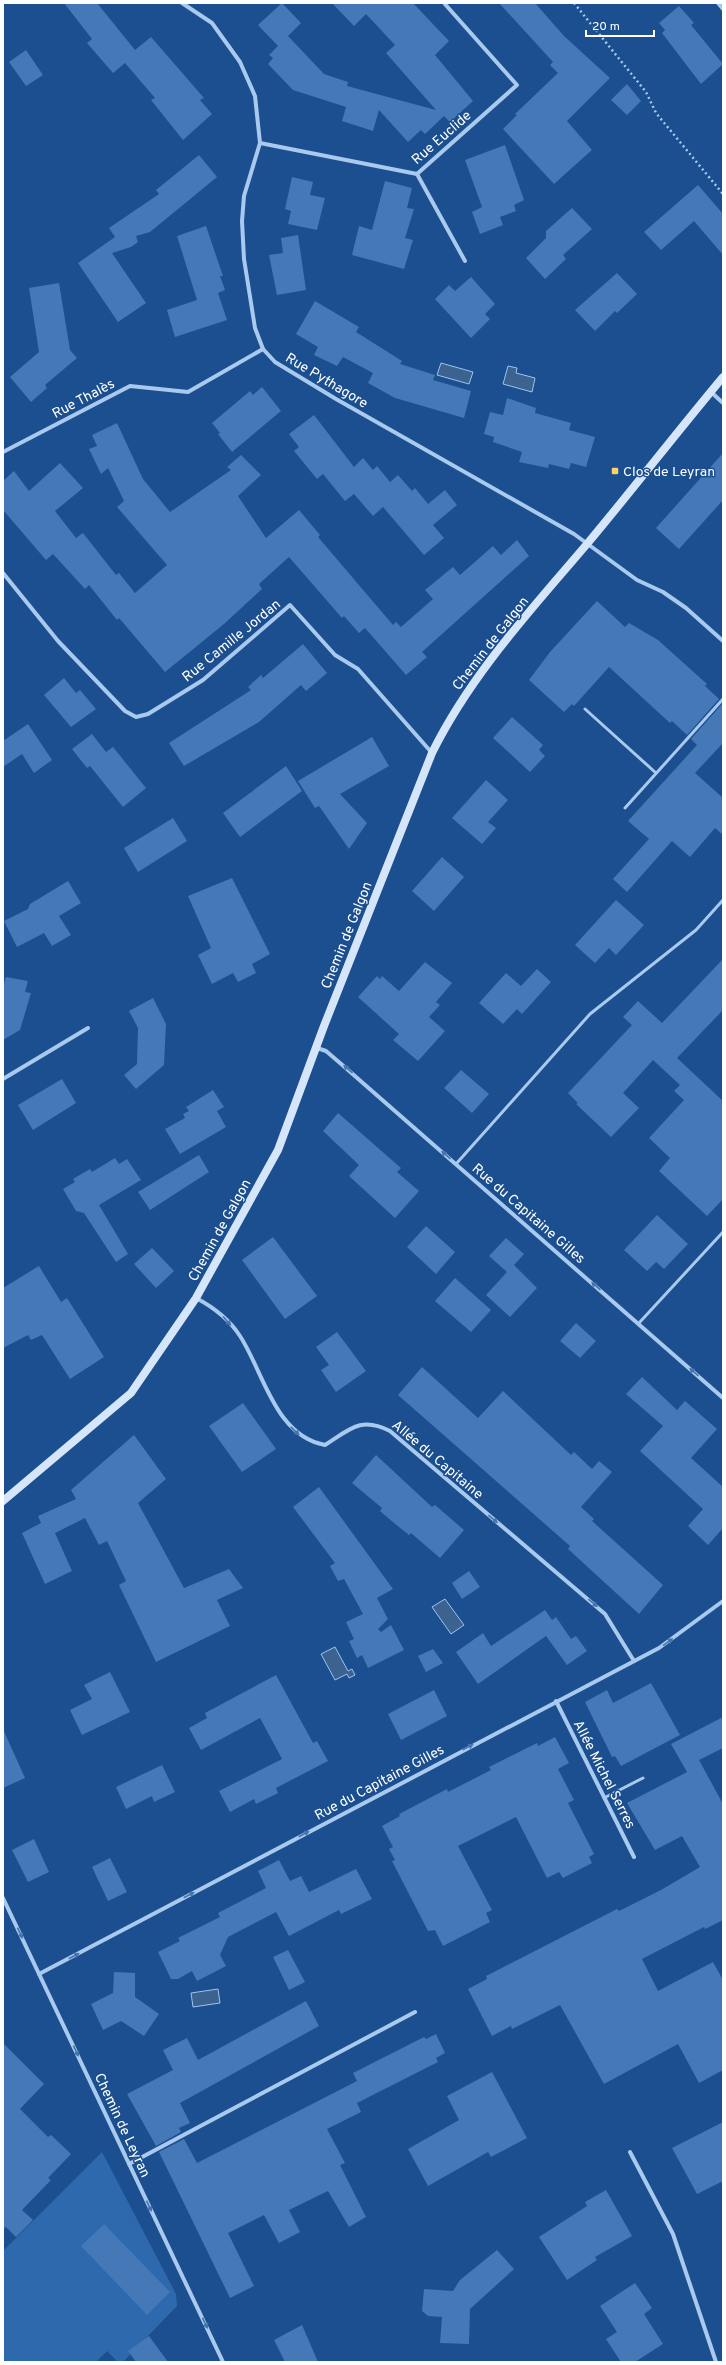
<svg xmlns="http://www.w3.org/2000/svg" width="726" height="2365" viewBox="0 0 726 2365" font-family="Overpass,sans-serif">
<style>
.green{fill:#2e69ad}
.water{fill:#3c6290;stroke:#9cc4f0}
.building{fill:#4478b7}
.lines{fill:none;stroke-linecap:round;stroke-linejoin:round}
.path{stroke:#a9c9ee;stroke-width:2.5;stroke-dasharray:2 3;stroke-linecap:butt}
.lane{stroke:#a9c9ee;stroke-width:3}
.street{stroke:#a9c9ee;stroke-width:4}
.secondary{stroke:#d6e6fa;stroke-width:8}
.oneway{fill:#4674ac}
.poi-dot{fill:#ffd166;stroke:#1b4f8f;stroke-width:1.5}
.labels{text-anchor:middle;stroke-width:3;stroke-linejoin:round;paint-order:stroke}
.street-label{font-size:14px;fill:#fff;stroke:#1b4f8f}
.poi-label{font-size:14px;fill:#fff;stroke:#1b4f8f;text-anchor:start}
</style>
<rect width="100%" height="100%" fill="#1b4f8f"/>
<!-- green -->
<path class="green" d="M102 2152 176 2294 177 2306 123 2362H118L107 2351 96 2362H3V2251Z"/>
<!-- water -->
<g class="water">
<path d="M441 363 473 372 469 384 437 375Z"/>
<path d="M508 366 517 368 516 373 535 378 532 392 503 384Z"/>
<path d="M445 1599 464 1625 451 1634 432 1607Z"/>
<path d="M335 1647 348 1671 352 1669 355 1675 349 1678 347 1674 335 1680 321 1654Z"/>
<path d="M218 1989 220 2003 193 2007 191 1993Z"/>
</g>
<!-- building -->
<g class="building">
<path d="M64 3H97L135 50 151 37 204 98 200 100 212 114 183 140 151 100 155 98 125 63 113 73 87 43 92 39Z"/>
<path d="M282 3 301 23 288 36 324 74 348 82 347 86 436 110 386 53 395 45 366 14 354 26 332 3H413L449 41 435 55 473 101 450 122 444 116 425 134 421 130 408 142 379 110 373 131 342 121 346 107 293 90 268 64 273 58 269 55 278 46 258 25Z"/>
<path d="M499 3H535L564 36 610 78 567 121 592 150 554 184 503 129 517 115 515 114 558 73 550 65 553 62Z"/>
<path d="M679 6 694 23 691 25 723 64 701 84 662 33 665 30 659 23Z"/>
<path d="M26 50 43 75 26 86 9 62Z"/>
<path d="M627 84 641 101 627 115 611 100Z"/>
<path d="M505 145 524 200 514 205 516 211 500 217 503 225 480 234 472 212 482 207 465 160Z"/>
<path d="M199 155 217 177 150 232 136 236 138 242 131 247 112 253 146 303 118 322 78 263 115 237 109 228 159 194 156 190Z"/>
<path d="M292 177 313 182 310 195 325 198 317 230 288 224 291 211 285 209Z"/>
<path d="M385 181 412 188 407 208 414 209 405 238 413 240 404 269 352 255 359 226 372 230Z"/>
<path d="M698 185 723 214V255L694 221 661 250 644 232Z"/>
<path d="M572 208 592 229 563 255 566 259 545 279 526 258 546 238V231Z"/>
<path d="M206 226 223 276H220L225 290 218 293 227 320 175 337 167 310 197 300 177 236Z"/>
<path d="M298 235 306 290 277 295 269 255 283 253 281 238Z"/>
<path d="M617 273 637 294 617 313 615 311 595 331 575 310Z"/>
<path d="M471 277 495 304 485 314 490 319 471 338 435 299 449 285 455 291Z"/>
<path d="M59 283 70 350 77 358 45 385 47 388 31 402 10 377 39 352 29 288Z"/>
<path d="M315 301 359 327 356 332 402 361 400 364 435 375 433 380 471 391 464 418 395 398 368 383 373 373 343 357 337 366 314 355 318 347 296 334Z"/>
<path d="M262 387 281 411 232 452 218 434 220 433 212 423 250 391 253 395Z"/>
<path d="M507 398 536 408 535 413 571 423 569 430 595 437 586 467 571 463 569 469 549 464 548 468 519 462 522 452 493 442 494 437 484 434 490 412 503 415Z"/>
<path d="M314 415 354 467 363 458 373 470 377 466 390 482 398 475 412 491 415 488 428 504 445 490 457 505 433 525 444 538 424 555 383 507 373 516 354 494 345 501 323 474 317 479 294 451 299 447 289 434Z"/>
<path d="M117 423 143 479 170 512 231 470 227 467 241 455 261 475 238 496 266 538 299 510 320 535 318 537 393 625 396 622 401 627 433 599 425 590 453 567 460 575 493 546 501 555 517 540 529 556 422 652 427 657 406 675 365 628 359 633 344 616 342 618 289 557 259 584 262 589 224 624 165 672 119 618 117 620 89 585 85 589 53 554 46 560 3 510V481L14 471 29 491 60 463 83 488 55 511 76 538 83 533 116 575 119 573 135 593 167 565 117 507 124 501 108 468 101 474 89 449 97 446 92 435Z"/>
<path d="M723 453V500L679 549 656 528Z"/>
<path d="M597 601 625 627 629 623 658 640 707 684 705 686 719 699 687 735 672 721 670 723 609 667 574 706 572 704 564 712 529 680 550 652Z"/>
<path d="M303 644 327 673 306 691 301 685 259 722 184 766 169 743 251 690 248 687 261 675 263 678Z"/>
<path d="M64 678 76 693 80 690 96 709 71 727 44 695Z"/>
<path d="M723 703V743L695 773 723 798V835L715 828 690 857 672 841 627 892 613 879 649 839 628 821 697 745 691 739Z"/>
<path d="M512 717 543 745 539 750 545 756 530 772 493 738Z"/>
<path d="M28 724 52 760 34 773 22 754 3 767V741Z"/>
<path d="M92 734 106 752 113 747 146 788 123 807 90 766 87 768 72 749Z"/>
<path d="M372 737 389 766 340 794 367 823 349 849 319 806 315 808 298 781Z"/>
<path d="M286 766 302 791 240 837 223 813Z"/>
<path d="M486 780 508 800 488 822 496 828 482 844 452 818Z"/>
<path d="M173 818 187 841 138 872 124 848Z"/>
<path d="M442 857 464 877 434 911 412 891Z"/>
<path d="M232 878 270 954 252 964 256 973 238 982 233 973 212 984 198 955 211 948 188 896Z"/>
<path d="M68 881 81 903 59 916 71 935 52 946 44 933 17 947 4 921 28 909 30 904Z"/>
<path d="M616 900 644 925 616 955 609 948 595 963 575 945Z"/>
<path d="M723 959V1010L677 1058 723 1101V1199L707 1216 659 1171 670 1158 649 1138 684 1100 674 1091 680 1085 653 1060 623 1093 639 1108 611 1137 576 1104 578 1103 568 1093 632 1025 623 1017 638 1001 662 1023Z"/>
<path d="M425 962 452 983 436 1002 440 1005 429 1017 445 1031 418 1061 393 1040 399 1034 358 997 377 976 380 979 382 976 399 991Z"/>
<path d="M537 969 551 982 522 1014 517 1009 503 1024 479 1003 506 973 521 986Z"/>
<path d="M6 977 28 981 25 992 31 993 20 1030 3 1040V987Z"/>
<path d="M153 998 166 1024 164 1065 136 1089 124 1075 137 1064 138 1028 129 1011Z"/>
<path d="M461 1070 489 1094 472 1113 444 1088Z"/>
<path d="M62 1079 76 1103 33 1130 18 1105Z"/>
<path d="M213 1090 224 1107 217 1111 226 1127 180 1154 165 1129 185 1118 183 1114 189 1111 186 1107Z"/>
<path d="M338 1113 401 1168 397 1172 419 1191 395 1218 349 1176 359 1165 323 1131Z"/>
<path d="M199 1155 209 1172 150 1210 138 1192Z"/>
<path d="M115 1158 119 1164 127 1159 141 1180 99 1205 128 1254 116 1262 84 1213 76 1211 63 1189 75 1182 73 1179 90 1169 92 1172Z"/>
<path d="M657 1215 688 1244 664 1269 656 1262 647 1271 624 1250Z"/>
<path d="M426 1226 455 1252 436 1274 407 1247Z"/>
<path d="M273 1237 317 1296 285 1319 242 1260Z"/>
<path d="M506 1238 524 1254 514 1265 537 1288 510 1317 486 1295 507 1272 489 1256Z"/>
<path d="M152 1248 174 1271 156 1288 134 1264Z"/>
<path d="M39 1266 61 1302 67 1298 104 1357 70 1379 42 1335 31 1340 28 1335 3 1348V1288Z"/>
<path d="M455 1278 491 1310 471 1332 435 1301Z"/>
<path d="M576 1323 596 1341 580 1358 560 1341Z"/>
<path d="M337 1332 366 1371 336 1392 321 1370 329 1365 316 1347Z"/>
<path d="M422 1367 478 1418 503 1391 571 1455 574 1452 592 1469 599 1461 612 1472 581 1507 594 1519 592 1521 663 1585 639 1614 568 1549 570 1546 398 1395Z"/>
<path d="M642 1377 677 1410 685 1401 717 1429 691 1458 723 1487V1528L708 1545 688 1526 703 1509 640 1451 663 1426 626 1394Z"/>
<path d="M243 1403 276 1449 242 1472 209 1426Z"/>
<path d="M134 1435 166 1479 138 1503 184 1588 229 1569 243 1588 217 1600 230 1626 156 1662 119 1585 126 1581 107 1541 99 1545 85 1518 55 1533 72 1571 45 1584 22 1533 41 1523 38 1516 76 1499 71 1490Z"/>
<path d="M376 1455 432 1507 435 1505 464 1530 440 1558 411 1533 409 1535 394 1523 380 1511 382 1508 352 1483Z"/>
<path d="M319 1487 393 1589 377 1598 388 1619 378 1629 381 1632 391 1625 404 1650 368 1668 362 1655 357 1658 349 1641 354 1639 346 1622 363 1614 344 1579 338 1581 330 1566 335 1563 293 1507Z"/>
<path d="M469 1571 480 1587 462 1599 452 1583Z"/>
<path d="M545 1610 552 1620 556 1617 571 1639 576 1636 587 1651 567 1665 546 1636 478 1684 456 1652 483 1633 491 1646Z"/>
<path d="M433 1649 443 1663 426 1672 418 1656Z"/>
<path d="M110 1672 130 1712 82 1735 70 1710 92 1699 84 1685Z"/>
<path d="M276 1675 313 1743 317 1741 328 1761 276 1788 278 1793 256 1804 254 1799 230 1812 219 1791 282 1759 260 1718 201 1750 189 1728 207 1718 205 1713Z"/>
<path d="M651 1683 680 1735 621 1766 615 1756 612 1757 585 1702 607 1690 613 1703Z"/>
<path d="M434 1690 447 1716 401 1740 388 1714Z"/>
<path d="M723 1717V1748L699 1760 723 1804V1920L705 1929 704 1927 642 1959 658 1991 713 1962 723 1980V2070L699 2083 678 2044 604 2084 560 2005 512 2029 511 2026 492 2036 468 1989 487 1979 486 1976 617 1909 619 1911 661 1890 700 1867 682 1836 655 1850 627 1803 687 1772 671 1744Z"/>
<path d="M3 1729 25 1778 3 1788Z"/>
<path d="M555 1737 569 1763 558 1769 574 1800 568 1803 594 1854 589 1857 592 1863 563 1878 559 1872 547 1878 516 1817 458 1846 492 1910 486 1913 490 1922 443 1946 435 1930 428 1931 392 1861 395 1860 389 1849 393 1847 382 1826 400 1816 399 1814 447 1789 448 1792 491 1770 489 1767 537 1743 538 1746Z"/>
<path d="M162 1765 175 1792 154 1802 152 1796 126 1809 116 1787Z"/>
<path d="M34 1839 49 1872 28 1882 12 1850Z"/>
<path d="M110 1858 127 1892 108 1901 92 1867Z"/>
<path d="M279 1860 290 1881 301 1876 309 1892 356 1869 372 1899 341 1914 339 1910 289 1936 276 1912 228 1937 220 1955 226 1966 197 1981 192 1971 178 1979H171L158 1952 180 1941 178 1938 220 1917 218 1913 266 1888 258 1871Z"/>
<path d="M288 1950 305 1982 289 1990 273 1957Z"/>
<path d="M114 1972 135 1973V1997L159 2014 144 2036 121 2021 103 2030 91 2004 113 1993Z"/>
<path d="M306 2001 319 2026 180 2103 190 2123 179 2128 181 2132 156 2146 127 2094 173 2070 163 2050 187 2038 198 2060Z"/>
<path d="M436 2034 445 2053 436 2058 438 2062 357 2103 361 2112 327 2129 345 2163 340 2165 366 2217 349 2227 328 2191 289 2210 300 2232 279 2243 264 2215 228 2233 254 2286 230 2298 159 2152 184 2139 197 2163 357 2081 353 2073 424 2037 426 2039Z"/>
<path d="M3 2043 44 2084 20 2109 48 2137 51 2135 71 2154 48 2178 51 2180 22 2210 33 2220 16 2237 6 2227 3 2229Z"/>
<path d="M492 2072 527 2138 491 2157 488 2152 428 2186 408 2149 459 2120 447 2096Z"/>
<path d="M723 2122V2181L697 2194 672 2148Z"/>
<path d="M606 2190 632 2236 595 2257 597 2260 567 2280 539 2237 587 2206 585 2202Z"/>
<path d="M104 2224 170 2292 147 2315 81 2246Z"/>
<path d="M497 2250 514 2269 470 2309 469 2344 440 2343 442 2317 428 2316 422 2311 424 2289 453 2291 460 2280Z"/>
<path d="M635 2283 652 2308 644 2314 663 2344 635 2362H621L606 2339 617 2332 600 2306Z"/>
<path d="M302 2325 318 2362H285L274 2340Z"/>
<path d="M149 2336 168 2362H136L128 2351Z"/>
</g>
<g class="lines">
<!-- path -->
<path class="path" d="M574 3 646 92 656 113 723 194"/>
<!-- lane -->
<g class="lane">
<path d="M585 709 656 773"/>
<path d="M625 808 723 699"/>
<path d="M456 1164 590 1014 696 930 723 900"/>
<path d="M639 1323 723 1232"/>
<path d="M604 1798 643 1778"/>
</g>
<!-- street -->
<g class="street">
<path d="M182 3 212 23 240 62 255 96 260 143 244 196 242 221 244 259 255 328 263 349 275 362 336 399 574 534 637 580 663 592 686 608 723 641"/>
<path d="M718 3 723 9"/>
<path d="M260 143 417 174 517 85 444 3"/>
<path d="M417 174 465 261"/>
<path d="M711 392 723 403"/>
<path d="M3 452 130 386 188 392 263 349"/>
<path d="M3 573 58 641 125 711 136 717 148 714 203 680 290 605 335 655 358 669 432 753"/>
<path d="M317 1048 326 1051 340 1063 723 1398"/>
<path d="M3 1079 88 1028"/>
<path d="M196 1298C213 1307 229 1319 240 1336 264 1373 275 1436 325 1445 350 1429 361 1416 390 1431L605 1614 634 1661"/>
<path d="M556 1701 634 1857"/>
<path d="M3 1898 223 2362"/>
<path d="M39 1974 659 1648 723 1601"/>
<path d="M630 2152 673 2234 716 2362"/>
<path d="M129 2164 415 2012"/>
</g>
<!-- secondary -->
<path class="secondary" d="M3 1501 131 1393 196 1298 278 1150 324 1026 432 753C471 674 531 610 587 544 633 489 677 432 723 377"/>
</g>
<!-- one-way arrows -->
<defs><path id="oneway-solid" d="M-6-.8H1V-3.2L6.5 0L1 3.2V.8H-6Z"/></defs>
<g class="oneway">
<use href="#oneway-solid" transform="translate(348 1069) rotate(-139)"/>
<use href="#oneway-solid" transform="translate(446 1155) rotate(-139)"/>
<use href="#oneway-solid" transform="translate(596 1286) rotate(-139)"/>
<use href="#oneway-solid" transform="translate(227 1321) rotate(49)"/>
<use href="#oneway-solid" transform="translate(694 1372) rotate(-138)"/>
<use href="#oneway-solid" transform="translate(295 1431) rotate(44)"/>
<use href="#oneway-solid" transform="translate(493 1519) rotate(40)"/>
<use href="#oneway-solid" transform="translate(593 1603) rotate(40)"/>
<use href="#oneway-solid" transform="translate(668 1642) rotate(-36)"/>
<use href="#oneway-solid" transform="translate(468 1747) rotate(-28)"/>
<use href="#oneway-solid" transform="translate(304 1834) rotate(-28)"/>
<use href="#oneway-solid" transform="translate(189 1895) rotate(-28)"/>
<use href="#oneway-solid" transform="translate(20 1933) rotate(65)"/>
<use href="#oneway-solid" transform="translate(74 1956) rotate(-28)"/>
<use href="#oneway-solid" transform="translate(76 2051) rotate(65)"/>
<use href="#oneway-solid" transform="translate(149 2206) rotate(65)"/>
<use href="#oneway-solid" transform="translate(205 2323) rotate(65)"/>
</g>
<!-- markers -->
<rect class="poi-dot" x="611" y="467" width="8" height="8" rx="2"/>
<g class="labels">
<!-- street labels -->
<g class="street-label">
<text transform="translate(441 137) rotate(-41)" y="5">Rue Euclide</text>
<text transform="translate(327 380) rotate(31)" y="5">Rue Pythagore</text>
<text transform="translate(83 398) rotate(-28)" y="5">Rue Thalès</text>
<text transform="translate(231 640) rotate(-39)" y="5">Rue Camille Jordan</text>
<text transform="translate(490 643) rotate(-52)" y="5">Chemin de Galgon</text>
<text transform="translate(346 935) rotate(-68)" y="5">Chemin de Galgon</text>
<text transform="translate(529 1213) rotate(41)" y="5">Rue du Capitaine Gilles</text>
<text transform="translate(219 1230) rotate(-61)" y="5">Chemin de Galgon</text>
<text transform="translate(438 1459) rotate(40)" y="5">Allée du Capitaine</text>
<text transform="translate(605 1774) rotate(63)" y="5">Allée Michel Serres</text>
<text transform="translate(379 1782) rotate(-28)" y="5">Rue du Capitaine Gilles</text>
<text transform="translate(123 2125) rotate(65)" y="5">Chemin de Leyran</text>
</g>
<!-- poi labels -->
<g class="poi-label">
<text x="623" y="476">Clos de Leyran</text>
</g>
</g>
<!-- border -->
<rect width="726" height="2365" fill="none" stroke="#ffffff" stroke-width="8"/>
<!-- scale -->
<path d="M586 30v6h68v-6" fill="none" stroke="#ffffff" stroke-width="2"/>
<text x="592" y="30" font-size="12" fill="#ffffff" stroke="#1b4f8f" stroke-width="3" paint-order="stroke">20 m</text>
</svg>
